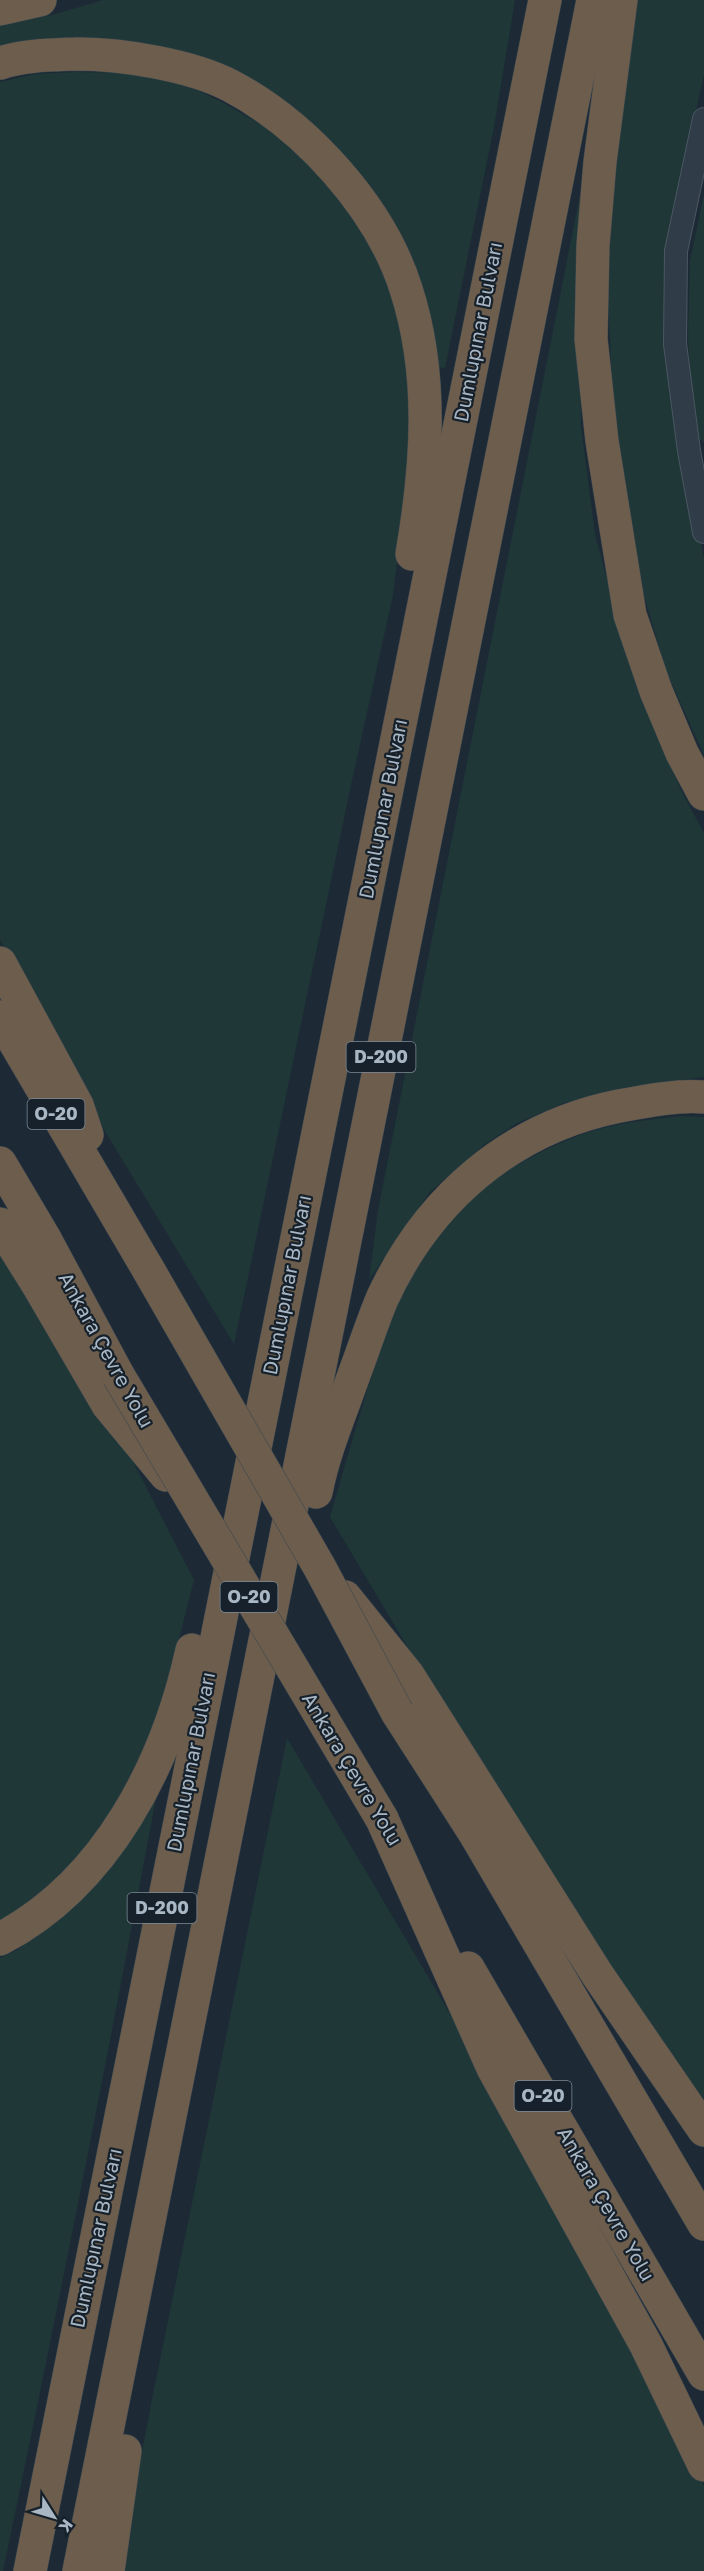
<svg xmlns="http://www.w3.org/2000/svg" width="704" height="2571" viewBox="0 0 704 2571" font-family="'Golos Text',sans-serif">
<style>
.green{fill:#1f3737}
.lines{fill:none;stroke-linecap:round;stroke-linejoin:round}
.street-casing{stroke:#4b5762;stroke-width:24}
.highway-casing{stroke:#3b4751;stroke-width:34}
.street{stroke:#303c47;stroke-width:22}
.highway{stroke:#6d5d4c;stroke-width:33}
.highway-bridge-casing{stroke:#3b4751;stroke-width:34;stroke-linecap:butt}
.highway-bridge{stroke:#6d5d4c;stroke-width:33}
.labels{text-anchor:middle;stroke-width:4.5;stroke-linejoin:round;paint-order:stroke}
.shield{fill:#16212b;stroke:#7d8a96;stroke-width:1.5}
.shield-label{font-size:18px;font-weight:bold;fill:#a9b7c4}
.street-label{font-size:20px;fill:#a9b7c4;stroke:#16212b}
</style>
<rect width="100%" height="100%" fill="#1d2a36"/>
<!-- green -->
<g class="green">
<path d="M103 0H515L494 127 445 368 437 367 387 215 357 169 320 131 285 103 0 49V25L52 15Z"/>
<path d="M633 0H704V75L676 200 666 267 669 391 704 558V755L667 673 633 559 613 412 607 269 608 186Z"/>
<path d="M74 72 135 73 188 86 222 102 267 128 307 161 335 190 379 257 412 367 411 449 393 595 351 785 234 1344 100 1123 0 940V82L35 74Z"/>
<path d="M582 185 579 308 581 426 595 534 621 632 656 735 683 794 704 833V1077L628 1087 564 1103 517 1123 484 1145 429 1193 369 1280 378 1210Z"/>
<path d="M704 194V442L693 436 688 337 690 261Z"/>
<path d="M681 1116 704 1117V2109L686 2086 431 1686 330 1517C346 1461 362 1405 380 1350 386 1329 391 1304 401 1285 440 1212 502 1165 578 1136 611 1123 647 1120 681 1116Z"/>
<path d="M0 1245 114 1425 194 1580 150 1753 100 1833 39 1897 0 1923Z"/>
<path d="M287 1738 459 2029 659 2393 704 2486V2571H125L129 2521 152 2399Z"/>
<path d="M159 1782C110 2046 58 2309 3 2571H0V1958L17 1950 39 1934Z"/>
</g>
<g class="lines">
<!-- street casing -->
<g class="street-casing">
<path id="street" d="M704 119 676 251 675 344 689 451 704 532"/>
</g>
<!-- highway casing -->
<g class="highway-casing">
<g id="highway">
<path d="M621 0 600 162 593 245 591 339 602 441 630 615 656 691 682 753 704 794"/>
<path d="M0 9 40 0"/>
<path d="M0 63C24 55 52 55 77 54 122 54 191 65 231 86 306 126 380 207 406 289 434 375 427 466 412 554"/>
<path d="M0 963 77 1105 87 1135"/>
<path d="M0 1017 148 1269"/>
<path d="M0 1163 45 1239 118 1375"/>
<path d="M0 1224 38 1285 108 1405 166 1475"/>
<path d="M316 1492C324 1451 341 1412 355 1372 364 1348 372 1323 382 1299 428 1199 510 1128 619 1106 646 1101 676 1095 704 1097"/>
<path d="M345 1597 408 1675 597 1974 704 2130"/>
<path d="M397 1712 474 1832 704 2224"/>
<path d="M382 1819 493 2068 646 2345 704 2465"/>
<path d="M0 1939C107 1883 167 1764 192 1650"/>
<path d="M468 1968 704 2374"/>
<path d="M30 2571 545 0"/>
<path d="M79 2571 593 0"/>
<path d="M108 2571 125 2451"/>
</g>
</g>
<!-- street -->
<use href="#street" class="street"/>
<!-- highway -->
<use href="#highway" class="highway"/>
<!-- highway-bridge casing -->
<g class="highway-bridge-casing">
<g id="highway-bridge">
<path d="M148 1269 320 1568 397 1712"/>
<path d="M118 1375 382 1819"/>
</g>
</g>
<!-- highway-bridge -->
<use href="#highway-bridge" class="highway-bridge"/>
</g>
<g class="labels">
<!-- shield labels -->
<g class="shield">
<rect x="346.5" y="1042" width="69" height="30" rx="4.5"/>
<rect x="27.5" y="1099" width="57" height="30" rx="4.5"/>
<rect x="220.5" y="1582" width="57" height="30" rx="4.5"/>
<rect x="127.5" y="1893" width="69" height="30" rx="4.5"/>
<rect x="514.5" y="2081" width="57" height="30" rx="4.5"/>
</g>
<g class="shield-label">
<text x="381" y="1063">D-200</text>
<text x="56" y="1120">O-20</text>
<text x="249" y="1603">O-20</text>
<text x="162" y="1914">D-200</text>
<text x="543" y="2102">O-20</text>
</g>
<!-- street labels -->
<g class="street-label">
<text transform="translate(478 332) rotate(-79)" y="7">Dumlupınar Bulvarı</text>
<text transform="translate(383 809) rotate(-79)" y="7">Dumlupınar Bulvarı</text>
<text transform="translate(287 1285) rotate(-79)" y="7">Dumlupınar Bulvarı</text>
<text transform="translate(106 1350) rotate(61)" y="7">Ankara Çevre Yolu</text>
<text transform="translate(191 1762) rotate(-79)" y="7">Dumlupınar Bulvarı</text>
<text transform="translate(352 1769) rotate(59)" y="7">Ankara Çevre Yolu</text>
<text transform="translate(606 2204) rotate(60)" y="7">Ankara Çevre Yolu</text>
<text transform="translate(96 2238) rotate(-78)" y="7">Dumlupınar Bulvarı</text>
</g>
</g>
<!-- north arrow -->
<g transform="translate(54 2517) rotate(127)" stroke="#16212b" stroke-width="4.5" paint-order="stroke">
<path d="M0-4.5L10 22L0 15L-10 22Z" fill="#a9b7c4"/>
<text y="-9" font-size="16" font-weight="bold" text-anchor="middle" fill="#a9b7c4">K</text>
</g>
</svg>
